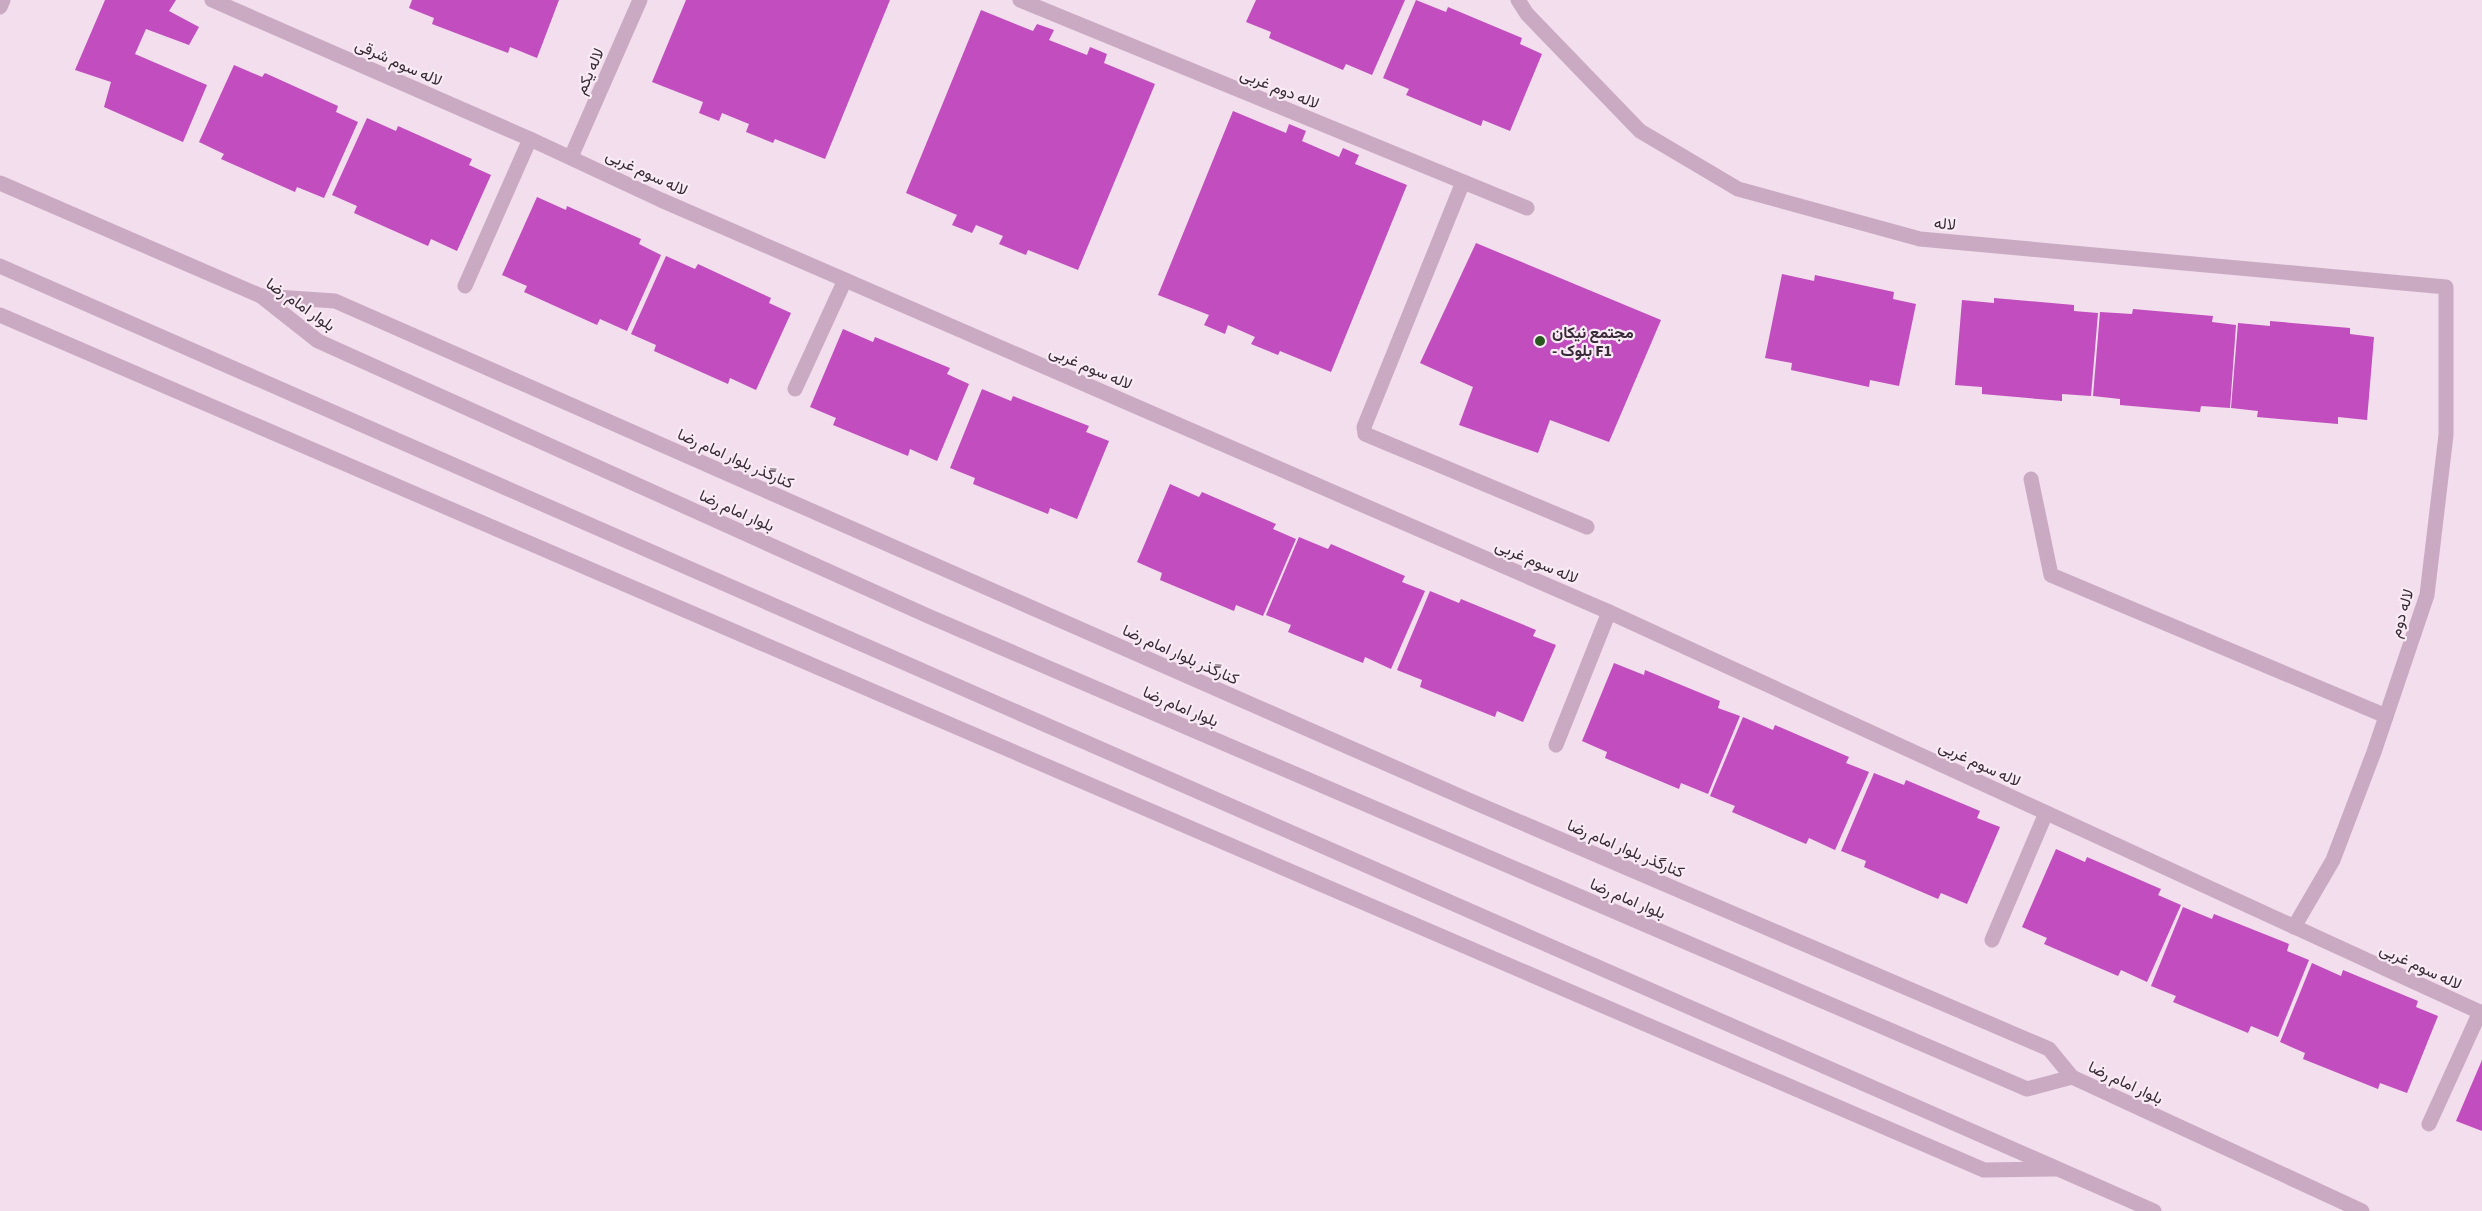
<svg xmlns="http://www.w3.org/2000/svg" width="2482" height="1211" viewBox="0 0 2482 1211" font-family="'Source Sans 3',Vazirmatn,sans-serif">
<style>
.building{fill:#c14dbe}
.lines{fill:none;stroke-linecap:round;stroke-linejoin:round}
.minor{stroke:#caaac2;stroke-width:15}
.poi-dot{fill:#285820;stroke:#f9ebf5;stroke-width:2}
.labels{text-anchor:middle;stroke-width:4.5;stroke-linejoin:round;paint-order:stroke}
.street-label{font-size:16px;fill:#382a36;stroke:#f9ebf5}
.poi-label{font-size:16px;font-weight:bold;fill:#382a36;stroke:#f9ebf5;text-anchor:start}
</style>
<rect width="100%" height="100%" fill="#f2deec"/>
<!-- building -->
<g class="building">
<path d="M105 0H176L169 11 199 27 189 45 146 29 135 54 207 85 183 142 104 107 111 82 75 70Z"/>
<path d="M412 0H559L537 58 510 47 508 53 432 24 434 18 409 8Z"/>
<path d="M686 0H890L825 159 775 139 773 143 746 132 749 124 722 113 719 121 699 113 703 102 652 82Z"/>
<path d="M1256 0H1405L1372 75 1346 64 1343 70 1269 38 1271 32 1246 22Z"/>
<path d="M1416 0 1446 12 1448 7 1522 38 1520 44 1542 54 1510 131 1483 120 1481 126 1406 95 1409 89 1383 78Z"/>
<path d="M981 10 1033 31 1037 24 1054 30 1049 40 1087 55 1090 47 1107 54 1104 63 1155 84 1078 270 1028 250 1026 255 999 244 1003 236 976 225 972 233 952 225 957 215 906 193Z"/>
<path d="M234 65 262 77 265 73 338 106 336 112 358 122 324 198 297 187 295 192 221 159 224 154 199 142Z"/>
<path d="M1233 111 1286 133 1289 124 1306 131 1302 141 1339 157 1343 148 1359 155 1355 164 1407 185 1331 372 1280 351 1278 355 1251 344 1255 337 1228 325 1225 334 1204 325 1209 315 1158 295Z"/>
<path d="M367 118 396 131 398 126 472 159 469 165 491 175 457 251 431 239 428 246 354 213 357 206 332 195Z"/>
<path d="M537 197 566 210 567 206 641 239 639 244 661 255 627 331 600 319 597 325 524 292 527 286 502 275Z"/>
<path d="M1476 243 1661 320 1609 442 1550 420 1538 453 1459 425 1473 387 1420 363Z"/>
<path d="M666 256 695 269 698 264 771 298 769 303 791 313 756 390 730 378 728 384 654 351 656 345 631 334Z"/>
<path d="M1782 274 1814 281 1815 275 1894 292 1893 299 1916 304 1899 386 1870 380 1869 387 1791 370 1792 363 1765 358Z"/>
<path d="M1994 298 2074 305V311L2098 313 2091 396 2062 394V401L1982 394V387L1955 385 1962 300 1994 303Z"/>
<path d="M2133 309 2213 316 2212 322 2236 325 2230 408 2201 406 2200 412 2120 405V399L2093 396 2100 312 2132 314Z"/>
<path d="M2270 321 2350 328V334L2374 337 2367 420 2338 417V424L2257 417 2258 411 2231 408 2238 323 2270 326Z"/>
<path d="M843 329 873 342 875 337 950 368 947 374 969 384 937 461 910 449 908 456 833 425 836 418 810 407Z"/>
<path d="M982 389 1011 401 1013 396 1089 426 1086 432 1109 441 1077 519 1050 508 1048 514 973 484 975 478 950 468Z"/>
<path d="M1170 484 1199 497 1202 492 1276 524 1273 529 1296 539 1263 616 1236 605 1234 611 1160 580 1162 573 1137 562Z"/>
<path d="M1299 537 1328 549 1331 544 1405 576 1402 582 1425 591 1391 669 1365 657 1363 663 1288 632 1291 625 1266 615Z"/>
<path d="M1430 591 1459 603 1461 599 1536 630 1533 636 1556 645 1523 722 1497 711 1495 717 1420 687 1422 680 1397 670Z"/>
<path d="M1614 663 1644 675 1645 670 1720 701 1718 708 1740 716 1708 794 1681 783 1679 789 1605 758 1607 752 1582 741Z"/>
<path d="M1743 717 1773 730 1775 725 1849 757 1846 763 1869 772 1835 850 1809 838 1806 844 1732 812 1735 806 1710 796Z"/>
<path d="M1874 773 1904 785 1906 780 1980 811 1977 818 2000 827 1967 904 1941 893 1938 899 1864 867 1866 861 1841 851Z"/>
<path d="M2056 849 2085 862 2087 857 2161 889 2158 895 2181 905 2147 982 2121 970 2118 976 2044 944 2047 938 2022 927Z"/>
<path d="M2183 907 2212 919 2214 914 2289 944 2287 951 2309 960 2278 1037 2251 1026 2248 1033 2173 1002 2176 996 2151 986Z"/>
<path d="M2312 963 2341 976 2343 970 2418 1001 2416 1007 2438 1016 2407 1093 2380 1083 2378 1089 2303 1059 2305 1053 2280 1042Z"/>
<path d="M2482 1060V1131L2456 1121Z"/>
</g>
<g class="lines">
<!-- minor -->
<g class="minor">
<path d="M212 0 530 139 661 200 1609 612 2482 1013"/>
<path d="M1020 0 1527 208"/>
<path d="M1518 0 1527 14 1640 131 1738 189 1920 239 2446 287V435L2427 595 2374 752 2333 860 2294 927"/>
<path d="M0 7 3 0"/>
<path d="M571 157 640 0"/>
<path d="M1463 182 1364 427 1365 434 1587 527"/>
<path d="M0 183 261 296 318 341 928 616 2027 1089 2072 1077 2362 1211"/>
<path d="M0 266 2154 1211"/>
<path d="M465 286 530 139"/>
<path d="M261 296 335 301 1471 801 2049 1049 2072 1077"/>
<path d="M0 315 1984 1170 2055 1169"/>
<path d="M795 389 845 280"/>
<path d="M2031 479 2051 575 2386 716"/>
<path d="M1556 745 1609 612"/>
<path d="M1992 940 2046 813"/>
<path d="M2429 1124 2480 1012"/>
</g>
</g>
<!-- markers -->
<circle class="poi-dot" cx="1540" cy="341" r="6"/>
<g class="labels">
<!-- street labels -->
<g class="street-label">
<text transform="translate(399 62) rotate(24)" y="6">لاله سوم شرقی</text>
<text transform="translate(589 71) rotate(-66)" y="6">لاله یکم</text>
<text transform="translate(1280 88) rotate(22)" y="6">لاله دوم غربی</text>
<text transform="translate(647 172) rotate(25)" y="6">لاله سوم غربی</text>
<text transform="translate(1945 223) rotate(5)" y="6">لاله</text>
<text transform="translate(301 304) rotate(35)" y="6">بلوار امام رضا</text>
<text transform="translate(1091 367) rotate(23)" y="6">لاله سوم غربی</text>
<text transform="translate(736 458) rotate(24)" y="6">کنارگذر بلوار امام رضا</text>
<text transform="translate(737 510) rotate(24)" y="6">بلوار امام رضا</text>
<text transform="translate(1537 561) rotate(23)" y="6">لاله سوم غربی</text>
<text transform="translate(2401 613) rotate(-73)" y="6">لاله دوم</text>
<text transform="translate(1181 654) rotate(24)" y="6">کنارگذر بلوار امام رضا</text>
<text transform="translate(1181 706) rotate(23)" y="6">بلوار امام رضا</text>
<text transform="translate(1980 763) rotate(25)" y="6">لاله سوم غربی</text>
<text transform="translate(1626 848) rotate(23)" y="6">کنارگذر بلوار امام رضا</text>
<text transform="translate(1628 898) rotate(23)" y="6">بلوار امام رضا</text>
<text transform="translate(2421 966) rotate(25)" y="6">لاله سوم غربی</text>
<text transform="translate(2126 1082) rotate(25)" y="6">بلوار امام رضا</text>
</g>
<!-- poi labels -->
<g class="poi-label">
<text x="1552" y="338">مجتمع نیکان<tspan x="1552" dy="18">- بلوک F1</tspan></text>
</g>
</g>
</svg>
